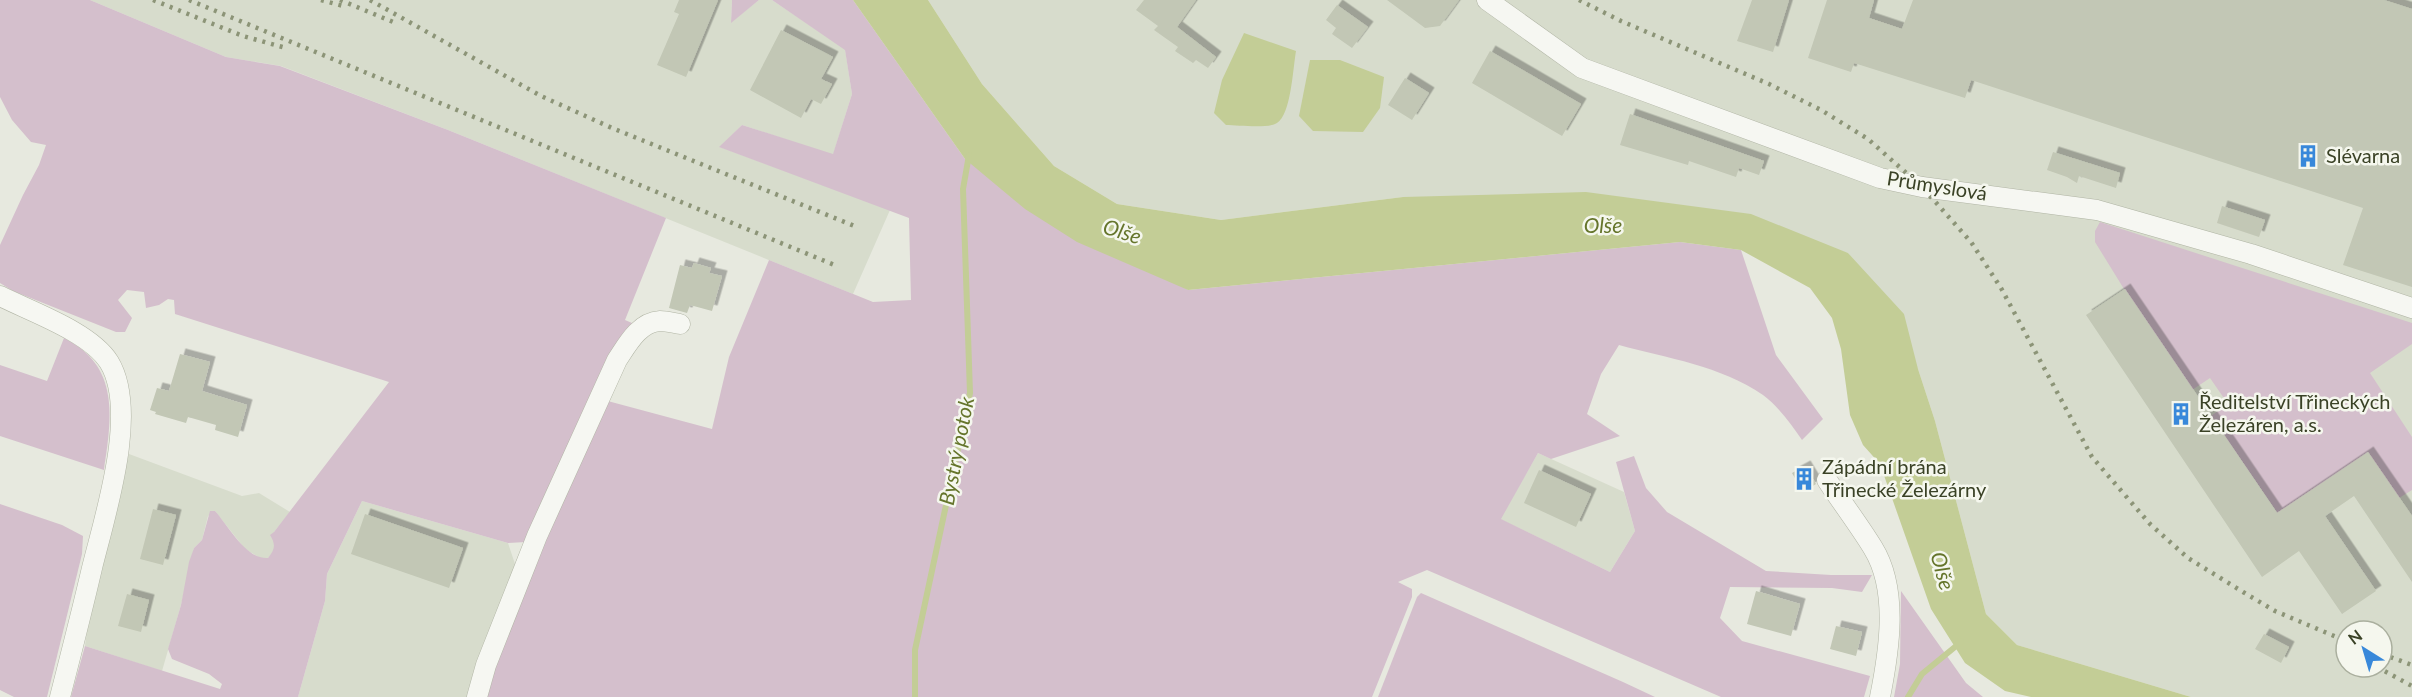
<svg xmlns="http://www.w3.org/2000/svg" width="2412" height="697" viewBox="0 0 2412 697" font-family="Lato,sans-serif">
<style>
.built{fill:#d7dccc;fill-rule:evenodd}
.green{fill:#d4bfcc}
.water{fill:#c3cd96}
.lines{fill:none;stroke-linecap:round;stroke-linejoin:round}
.stream{stroke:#c3cd96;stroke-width:6}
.building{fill:#c2c7b5;filter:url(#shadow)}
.minor-casing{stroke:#b0b4a4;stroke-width:21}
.minor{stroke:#f6f7f2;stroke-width:20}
.rail{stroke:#8c9477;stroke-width:4.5;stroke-dasharray:3 6;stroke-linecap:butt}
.labels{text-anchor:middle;stroke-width:5;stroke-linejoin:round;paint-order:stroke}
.poi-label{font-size:20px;fill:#3a4226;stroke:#f5f7ee;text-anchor:start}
.street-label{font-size:20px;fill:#3a4226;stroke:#f5f7ee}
.water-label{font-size:21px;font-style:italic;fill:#65752b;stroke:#f5f7ee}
</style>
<defs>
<filter id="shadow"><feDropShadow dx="5.5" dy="-5.5" stdDeviation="0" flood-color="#0004"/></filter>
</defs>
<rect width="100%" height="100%" fill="#e7e9df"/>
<!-- built -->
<g class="built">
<path d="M90 0H732L731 22 759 0H772L845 49 852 94 833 155 742 125 720 147 890 210 853 294 448 130 281 66 226 57Z"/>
<path d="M928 0H2412V697H2191L2017 645 1986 614 1935 421 1918 369 1848 253 1403 197 1221 220 1117 204 1054 166 982 84ZM2346 631H2382V667H2346Z"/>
<path d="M1538 453 1624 492 1635 531 1610 572 1500 519Z"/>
<path d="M129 454 242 496 259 493 290 512 274 532V551L268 558 262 559 245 549 215 511 208 516 202 540 194 548 181 605 162 671 85 646 91 599Z"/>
<path d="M362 501 508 543 515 564 467 697H298L325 601 327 574Z"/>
</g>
<!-- green -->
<g class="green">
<path d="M0 0H90L226 57 280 66 448 130 666 218 625 320 632 323 599 376 526 542 508 543 362 501 327 574 325 601 298 697H71L85 646 220 689 222 684 209 674 172 659 168 649 181 605 189 562 194 548 202 540 210 511H215C228 525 246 560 268 558 275 549 276 545 270 535L274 532 389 382 175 314 174 300 168 299 159 305 146 308 144 292 127 290 118 300 132 318 125 332H116L13 291 0 283V245L23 195 39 165 46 145 31 142 12 120 0 97Z"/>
<path d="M732 0H759L731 23Z"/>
<path d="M772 0H853L965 159 1188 290 1680 242 1741 250 1776 355 1823 419 1802 440C1792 425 1778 406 1763 395 1721 366 1667 358 1619 345L1601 374 1587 414 1620 436 1551 459 1538 453 1501 519 1610 572 1635 531 1616 462 1634 456 1646 488 1667 512 1766 571 1831 575H1872L1862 592 1832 588 1730 587 1720 618 1742 641 1870 676 1864 697H1721L1427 570 1398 582 1412 589V597L1372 697H484L491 664 604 400 712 429 729 357 769 260 873 302 911 300 909 218 719 147 742 125 833 154 852 94 845 50Z"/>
<path d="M2100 222 2412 323V344L2370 373 2412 437V490L2399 498 2369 454 2279 515 2211 416 2228 404 2210 378 2192 390 2124 289 2095 242V231Z"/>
<path d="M64 338C120 366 112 417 104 470L0 436V365L47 381Z"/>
<path d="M0 504 62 525 83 536 82 554 47 697H14L0 690Z"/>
<path d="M1901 591 1966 683 1983 697H1894L1900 664Z"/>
<path d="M1421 593 1623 682 1655 697H1378L1417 597Z"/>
</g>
<!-- water -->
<g class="water">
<path d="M853 0H928L982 84 1054 166 1117 204 1221 220 1403 197 1586 192 1751 214 1848 253 1904 314 1918 369 1935 421 1986 614 2017 645 2191 697H2031L2005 691 1965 663 1931 609 1880 464 1863 445 1850 415 1841 349 1832 318 1810 288 1741 250 1680 242 1188 290 1077 242 1025 209 965 159Z"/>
<path d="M1244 33 1296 51C1293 68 1291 115 1277 123 1267 129 1238 125 1226 125L1214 113 1222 80Z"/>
<path d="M1310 60H1340L1384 77 1380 108 1363 132 1313 131 1299 116Z"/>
</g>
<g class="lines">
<!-- stream -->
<g class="stream">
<path d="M915 697V650L970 393 963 189 969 155"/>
<path d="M1908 697 1922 674 1961 642"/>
</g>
</g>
<!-- building -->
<g class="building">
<path d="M679 0H718L686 77 657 65 679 14 674 12Z"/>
<path d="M1144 0H1196L1177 27 1216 57 1208 68 1196 60 1193 63 1175 51 1178 47 1154 30 1158 26 1136 10Z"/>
<path d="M1387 0H1459L1440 26 1425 28Z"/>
<path d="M1752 0H1789L1773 52 1737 41Z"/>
<path d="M1827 0H1874L1869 18 1902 29 1913 0H2384L2412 9V287L2343 265 2363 208 1971 80 1965 98 1854 63 1851 72 1808 58Z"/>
<path d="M1337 5 1368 27 1352 48 1332 34 1336 28 1326 20Z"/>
<path d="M781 30 833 57 821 79 832 84 821 104 811 99 801 118 750 90Z"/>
<path d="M1490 51 1581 104 1562 136 1472 83Z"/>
<path d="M1405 78 1429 93 1412 120 1388 105Z"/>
<path d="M1630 114 1764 161 1759 175 1739 168 1736 177 1689 161 1688 165 1620 145Z"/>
<path d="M2053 152 2120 173 2116 188 2079 176 2077 183 2067 177 2047 170Z"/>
<path d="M2222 206 2265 220 2259 237 2217 223Z"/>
<path d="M694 263 711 268 709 273 722 276 712 311 690 305 687 313 669 308 680 265 692 268Z"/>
<path d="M2125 289 2277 513 2368 452 2412 516V582L2354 496 2325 516 2376 591 2342 614 2299 551 2262 577 2086 315Z"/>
<path d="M180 354 210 362 202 391 247 405 238 437 215 430 216 425 188 417 186 423 155 414 156 412 150 410 157 388 169 391Z"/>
<path d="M1805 466 1816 484 1803 492 1792 473Z"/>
<path d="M1539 470 1591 494 1576 527 1524 503Z"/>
<path d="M153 509 176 515 163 565 140 559Z"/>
<path d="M365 514 463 548 449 588 351 554Z"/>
<path d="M1756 591 1800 604 1791 636 1747 624Z"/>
<path d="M127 594 149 600 141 632 118 626Z"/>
<path d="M1836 626 1862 632 1856 656 1830 649Z"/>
<path d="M2264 634 2289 647 2281 663 2255 649Z"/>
</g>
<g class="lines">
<!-- minor casing -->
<g class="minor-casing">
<g id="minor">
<path d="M1487 0 1582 68 1880 178 1922 187 2097 210 2251 254 2412 308"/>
<path d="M0 296C32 312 90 332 109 362 139 411 105 515 92 568 82 611 71 654 60 697"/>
<path d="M1827 480C1842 503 1859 525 1873 548 1899 590 1889 652 1880 697"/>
<path d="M477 697 486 665 537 536 617 360C627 345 639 322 660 321 666 321 674 323 680 324"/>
</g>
</g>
<!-- minor -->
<use href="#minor" class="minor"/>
<!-- rail -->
<g class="rail">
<path d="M153 0 243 36 286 48"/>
<path d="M189 0 837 266"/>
<path d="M321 0 347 7"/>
<path d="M340 0 398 24"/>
<path d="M370 0 541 96 612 128 857 227"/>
<path d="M1579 0 1621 21 1769 84 1821 110 1868 139 1922 187 1971 242 2001 288 2092 457 2150 524 2188 558 2243 592 2275 611 2346 641"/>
<path d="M2382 654 2412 665"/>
<path d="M2377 667 2412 686"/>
</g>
</g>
<!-- icons -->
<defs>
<g id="building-bare" transform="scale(1.8)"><path d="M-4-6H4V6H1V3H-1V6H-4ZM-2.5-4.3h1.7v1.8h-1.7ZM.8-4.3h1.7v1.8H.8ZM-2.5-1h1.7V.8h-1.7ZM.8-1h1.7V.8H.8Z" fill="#3888da" stroke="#f5f7ee" stroke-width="2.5" paint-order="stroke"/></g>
</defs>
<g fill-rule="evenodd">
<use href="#building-bare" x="2308" y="156"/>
<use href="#building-bare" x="2181" y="414"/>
<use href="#building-bare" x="1804" y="479"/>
</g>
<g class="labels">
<!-- poi labels -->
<g class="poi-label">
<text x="2326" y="163">Slévarna</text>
<text x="2199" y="409">Ředitelství Třineckých<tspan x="2199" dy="23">Železáren, a.s.</tspan></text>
<text x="1822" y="474">Zápádní brána<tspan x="1822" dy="23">Třinecké Železárny</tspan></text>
</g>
<!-- street labels -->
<g class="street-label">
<text transform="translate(1937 186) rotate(9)" y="7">Průmyslová</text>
</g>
<!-- water labels -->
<g class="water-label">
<text x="1603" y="233">Olše</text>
<text transform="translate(1122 232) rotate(17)" y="7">Olše</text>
<text transform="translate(957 451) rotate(-79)" y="7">Bystrý potok</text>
<text transform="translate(1942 571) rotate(75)" y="7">Olše</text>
</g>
</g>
<!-- north arrow -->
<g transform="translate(2364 649) rotate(323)"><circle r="28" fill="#f5f7ee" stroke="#aaaf9e" stroke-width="1.5"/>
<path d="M0-4.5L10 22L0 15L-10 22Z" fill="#3888da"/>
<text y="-9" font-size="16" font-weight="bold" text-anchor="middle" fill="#3a4226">N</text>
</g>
</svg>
